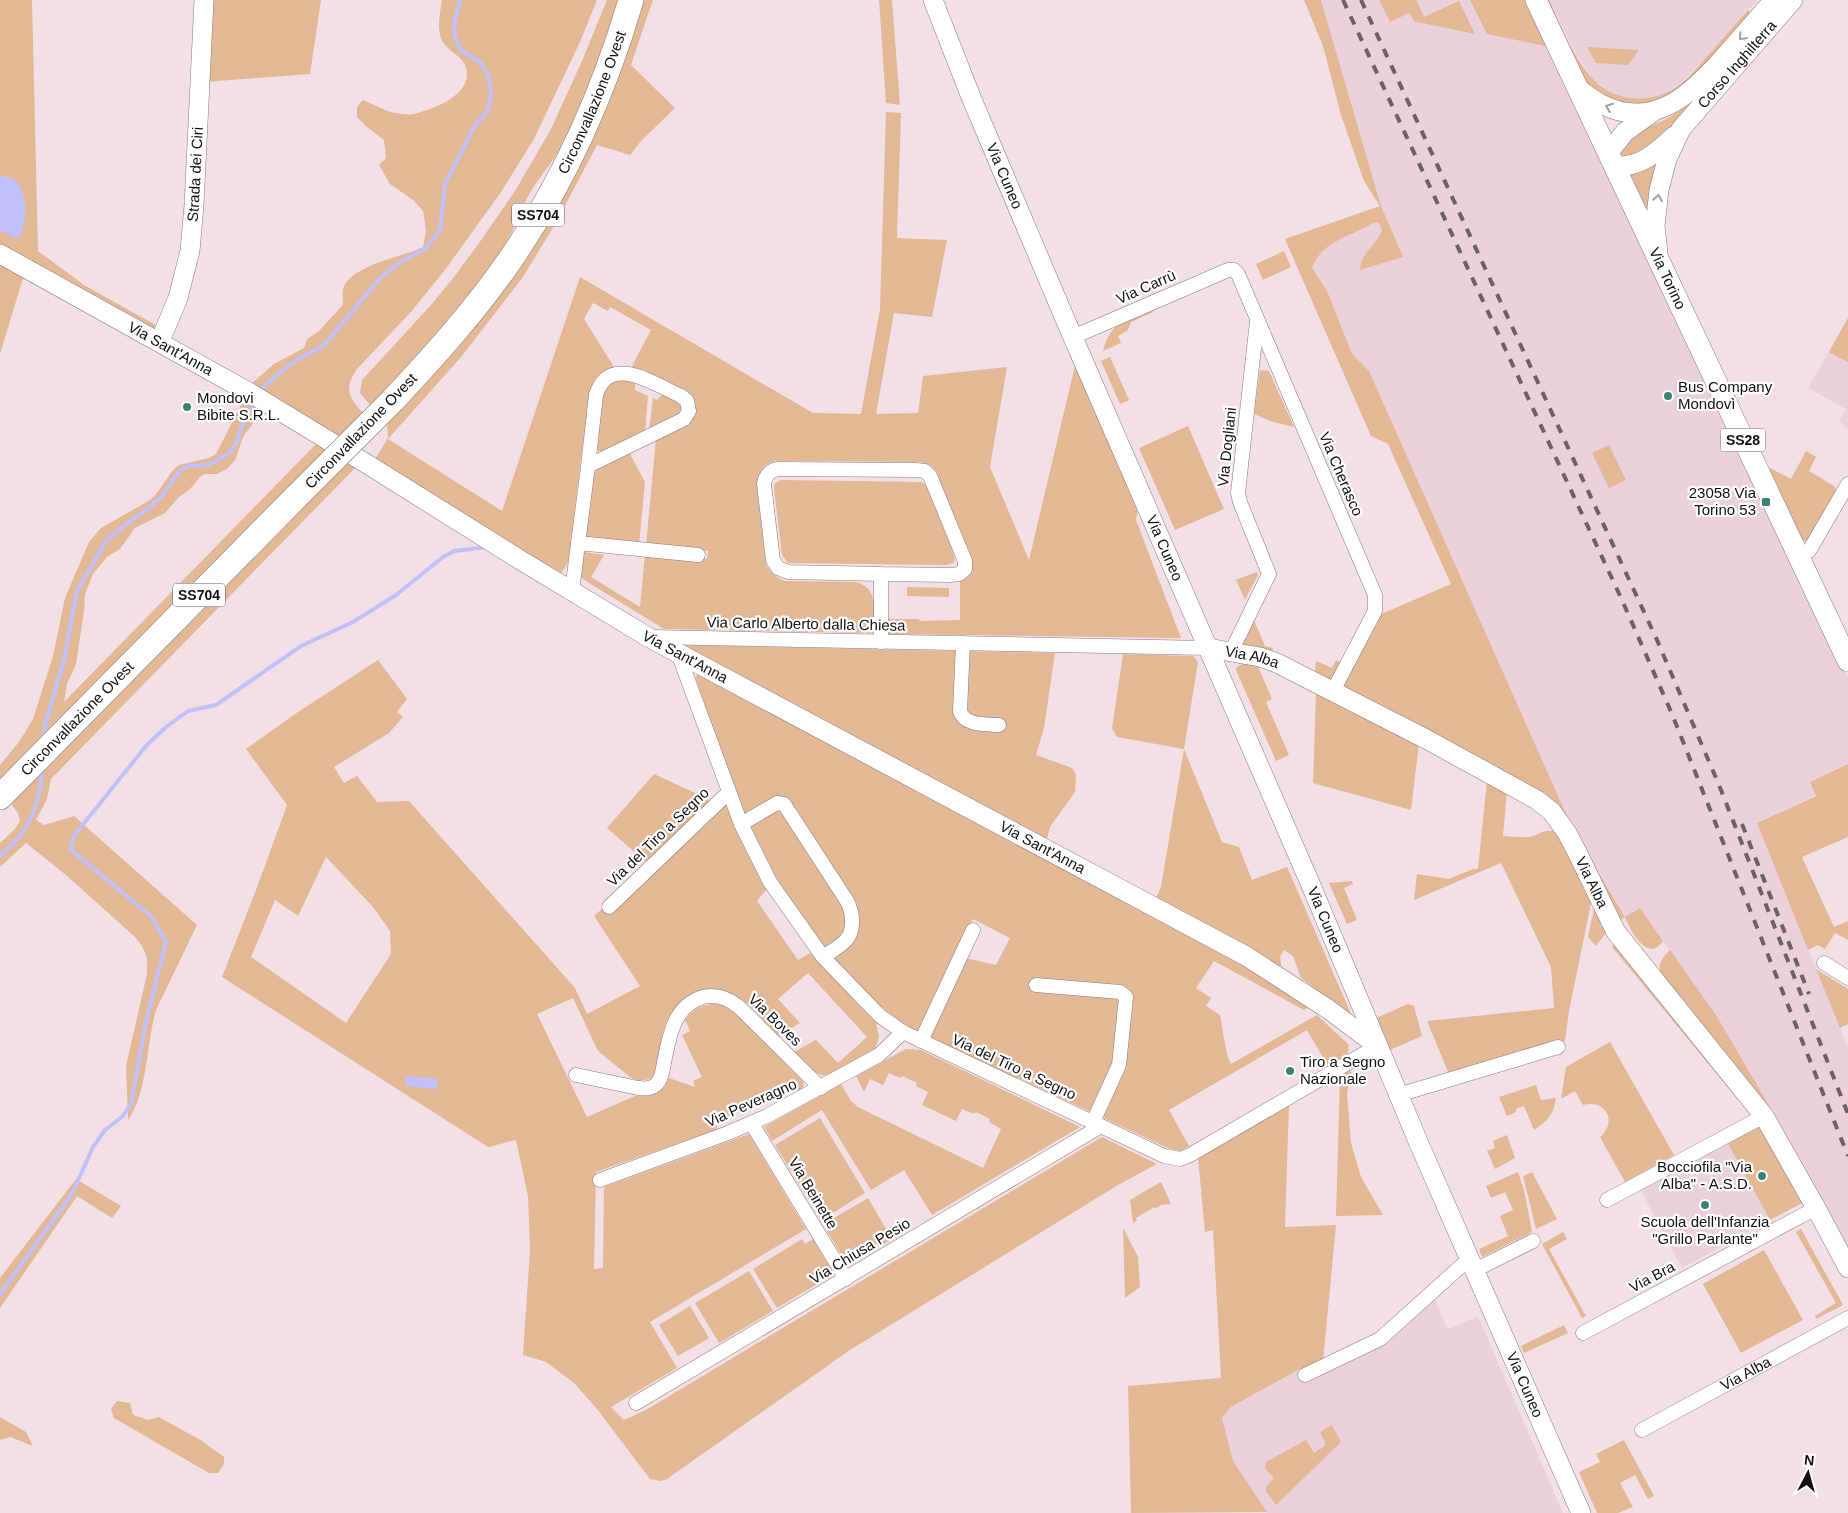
<svg xmlns="http://www.w3.org/2000/svg" width="1848" height="1513" viewBox="0 0 1848 1513" font-family="Arial,sans-serif">
<style>
.built{fill:#ebd1db}
.green{fill:#e2b895;fill-rule:evenodd}
.water{fill:#c1c0fb}
.lines{fill:none;stroke-linecap:round;stroke-linejoin:round}
.stream{stroke:#c1c0fb;stroke-width:4}
.street-casing{stroke:#88787e;stroke-width:15}
.secondary-casing{stroke:#88787e;stroke-width:20}
.primary-casing{stroke:#88787e;stroke-width:22}
.highway-casing{stroke:#88787e;stroke-width:26}
.street{stroke:#fff;stroke-width:14}
.secondary{stroke:#fff;stroke-width:19}
.primary{stroke:#fff;stroke-width:21}
.highway{stroke:#fff;stroke-width:25}
.rail{stroke:#6c6266;stroke-width:4;stroke-dasharray:9 9;stroke-linecap:butt}
.highway-bridge-casing{stroke:#88787e;stroke-width:26;stroke-linecap:butt}
.highway-bridge{stroke:#fff;stroke-width:25}
.oneway{stroke:#a19fa0}
.poi-dot{fill:#3c8176;stroke:#fff;stroke-width:2}
.labels{text-anchor:middle;stroke-width:4.5;stroke-linejoin:round;paint-order:stroke}
.shield{fill:#fff;stroke:#5a5758;stroke-width:1}
.shield-label{font-size:14px;font-weight:bold;fill:#140f11}
.street-label{font-size:15px;fill:#140f11;stroke:#fff}
.poi-label{font-size:15px;fill:#140f11;stroke:#fff;text-anchor:start}
</style>
<rect width="100%" height="100%" fill="#f2e0e6"/>
<!-- built -->
<g class="built">
<path d="M1321 0H1528L1848 678V764L1810 782 1816 795 1757 823 1848 1047V1250L1716 1015 1640 908 1625 917 1574 832 1500 693 1388 444 1371 436 1285 239 1381 206Z"/>
<path d="M1549 0H1757L1681 84 1663 94 1654 97 1633 99 1620 97 1610 92 1593 79 1575 52Z"/>
<path d="M1848 318V429L1839 421 1846 409 1808 388Z"/>
<path d="M1727 1142 1770 1220 1682 1268 1640 1189Z"/>
<path d="M1430 1289 1448 1329 1478 1316 1563 1513H1266L1267 1512 1233 1461 1222 1418 1231 1407 1298 1370 1323 1362 1369 1341Z"/>
</g>
<!-- green -->
<g class="green">
<path d="M0 0H32L38 251 84 285 161 328 156 332 0 245Z"/>
<path d="M209 0H321L310 74 205 82Z"/>
<path d="M442 0H597L580 42 534 139 501 192 445 270 410 313 357 369C344 388 348 397 363 413L337 439 249 386 274 364 304 348 307 339 318 332 343 305C343 300 342 294 343 289 350 265 403 257 423 247L426 231 423 211 413 200 390 184 379 165 386 158 384 140 367 127 357 117V107L363 100C373 104 385 111 395 113 401 114 409 115 414 114 433 109 466 97 467 75 467 54 447 54 441 38 437 26 440 12 442 0Z"/>
<path d="M607 0H620C607 35 596 73 581 107 575 120 568 135 561 148 552 163 540 176 531 191 521 208 516 226 506 243 468 303 420 355 370 405L360 393 362 380 431 305 454 277 479 243 515 191 550 131 582 61Z"/>
<path d="M642 0H653L631 65 675 108 641 141 630 155 597 145 557 221 523 277 462 356 388 439 502 511 580 277 813 413 861 414 880 309 886 112 901 113 897 238 947 240 932 317 894 313 876 414 918 413 923 376 1007 367 990 467 1029 560 1076 361 1138 508 1136 520 1181 638 888 634V619H919L920 621 960 620V581L968 576 972 566 969 554 935 470 930 465 919 462 776 461C762 464 758 473 757 487L766 564C770 572 777 578 785 581L856 582C880 588 874 614 873 633L664 629 581 578 584 552 604 555 591 577 640 607 645 553 707 559 708 551 646 546 656 439 694 413 631 368 651 330 610 307 608 311 593 303 584 319 614 367C600 374 594 381 589 396L568 563 559 576 374 461 388 438 387 422 448 358Z"/>
<path d="M879 0H892L900 105 886 103Z"/>
<path d="M1304 0H1321L1381 206 1403 257 1360 270C1361 251 1376 247 1382 230L1378 222 1371 224C1349 237 1321 242 1312 268L1327 291 1352 354 1369 371 1574 832 1625 917 1640 908 1663 941C1648 964 1630 930 1625 917L1618 922 1574 832 1489 765 1342 685 1379 615 1451 584 1388 444 1371 436 1285 239 1380 206 1364 181 1341 115 1323 46Z"/>
<path d="M1379 0H1416L1424 17 1459 1 1475 34 1417 22 1414 21 1409 13 1390 22Z"/>
<path d="M1470 0H1528L1550 47 1487 34Z"/>
<path d="M1544 0H1549C1562 27 1573 58 1594 80 1617 104 1655 104 1681 84 1691 76 1699 65 1707 56 1721 41 1734 25 1748 10L1752 14 1703 68 1668 98 1635 105 1612 100 1591 88 1582 78Z"/>
<path d="M1760 25C1742 45 1725 65 1707 86 1684 112 1660 148 1625 157L1620 155C1624 135 1650 127 1666 119 1674 115 1680 110 1686 105Z"/>
<path d="M1587 47 1639 50 1628 65 1596 63Z"/>
<path d="M1659 159 1652 181 1646 214 1628 175 1646 169Z"/>
<path d="M1284 251 1291 267 1263 280 1256 264Z"/>
<path d="M0 262 24 275 0 354Z"/>
<path d="M1149 308 1153 312 1131 322 1128 330 1118 336 1121 343 1103 351C1110 323 1125 321 1149 308Z"/>
<path d="M1848 318V362L1829 352Z"/>
<path d="M1110 357 1129 400 1120 404 1101 361Z"/>
<path d="M1260 370 1269 371 1294 427 1270 421 1254 414Z"/>
<path d="M616 380 635 381V390L648 396 645 433 605 452 596 451 601 400 604 389Z"/>
<path d="M663 394 678 401 683 405 682 413 649 431 653 398 657 400Z"/>
<path d="M245 397 261 406 252 425 244 435 235 460 227 469 217 474H204L200 477 190 489 179 497 165 513 135 528 120 549 107 557 93 574 85 594 84 611 76 664 67 684 64 702 318 442 329 448 0 782V765L19 742 33 719 53 656 65 598 89 542 101 528 150 500 157 493 173 470 179 465 209 458 216 454Z"/>
<path d="M1188 426 1224 509 1175 530 1139 448Z"/>
<path d="M1609 445 1626 480 1609 488 1592 453Z"/>
<path d="M1806 451 1816 457 1809 471 1834 486 1838 493 1812 540 1800 541 1764 465 1791 479Z"/>
<path d="M629 452 645 482 639 545 586 540C588 522 587 479 599 467Z"/>
<path d="M348 459 358 465 51 779 47 799 36 820 44 825 74 816 197 925 156 1010C146 1044 148 1092 128 1120L126 1066 147 974V958L142 946 135 937 66 875 26 843 0 867V843L14 830 20 821 18 813 11 804Z"/>
<path d="M781 480 922 482 927 486 953 551 955 560 953 563 946 565 788 563 782 555 774 489 775 483Z"/>
<path d="M1257 572 1258 575 1245 600 1236 580Z"/>
<path d="M907 587 949 588V597L907 596Z"/>
<path d="M1254 620 1265 646 1273 648 1272 654 1241 645Z"/>
<path d="M687 645 959 651 966 715 967 651 1055 653 1044 728 1036 755 1072 768 1076 775 1075 792 1050 827 1046 842 686 647Z"/>
<path d="M1123 654 1193 656 1198 662 1184 749 1222 842 1239 847 1252 880 1287 867 1352 1016 1301 978 1293 956 1284 950 1280 957 1282 970 1155 900 1161 887 1184 749 1117 737 1112 728Z"/>
<path d="M378 660 407 699 397 712 403 717 389 733 334 767 344 783 357 776 377 802 409 801 575 988 587 1014 640 986 594 916 726 800 747 852 767 889 757 901 798 960 810 953 876 1023 879 1037 875 1049C864 1056 833 1077 822 1075 811 1073 802 1059 794 1052L816 1040 838 1063 867 1037 808 973 778 999 800 1023 778 1036C760 1018 737 984 707 990 701 991 695 996 690 999 680 1005 671 1011 666 1023 660 1039 660 1058 654 1075L650 1079 638 1081 630 1077 598 1051 573 998 537 1014 587 1117 635 1096H647L656 1094 665 1086 669 1078 695 1087 693 1081 702 1077 682 1035 690 1031 685 1020C697 1004 715 999 732 1010L803 1081C804 1086 804 1090 799 1092L793 1087 719 1121 716 1130 596 1172 594 1269 603 1268 604 1187 749 1134 806 1229 650 1322 677 1368 611 1407 624 1420 646 1410 1102 1137 1157 1164 1118 1185 850 1350 667 1479 661 1481 650 1479 597 1409 574 1383 546 1362 523 1355 530 1250 528 1196 516 1140 488 1147 222 977 256 890 287 805 246 749 298 712ZM326 857 373 907 390 931 391 954 346 1023 251 957 275 900 298 916Z"/>
<path d="M1336 660 1341 663 1332 681 1315 672 1316 661 1332 668Z"/>
<path d="M1244 663 1257 664 1272 699 1266 702 1289 755 1276 761 1236 670 1237 667Z"/>
<path d="M699 674 1226 954 1296 998 1308 1008 1304 1010 1214 961 1196 988 1211 998 1206 1006 1220 1015 1227 1055 1231 1064 1317 1015 1348 1044C1352 1057 1338 1061 1328 1066L1307 1030 1169 1110 1189 1146 1180 1151 1170 1149 1101 1117 1124 1069 1120 998 1116 1059 1091 1112 928 1036 965 958 996 965 1010 938 973 919 919 1032C883 1014 858 984 830 956L856 920 787 800 745 818 696 680 695 677Z"/>
<path d="M1316 692 1419 744 1411 810 1313 783Z"/>
<path d="M1848 764V837L1802 857 1834 927 1848 921V940L1835 933 1825 949 1818 945 1808 950 1757 823 1816 796 1810 782Z"/>
<path d="M654 774 704 797 711 803 648 864 607 828Z"/>
<path d="M1487 780 1507 791 1503 836C1511 836 1521 838 1529 837 1541 835 1543 828 1557 832L1592 898 1569 1011 1565 1041 1449 1074 1427 1021 1554 1008 1551 967 1501 863 1414 900 1417 874 1449 879 1473 869H1478Z"/>
<path d="M779 806 848 909 846 932 826 951 778 884 747 824Z"/>
<path d="M1352 881 1353 884 1344 888 1357 920 1347 924 1329 883Z"/>
<path d="M1595 904 1606 933 1596 946 1588 937Z"/>
<path d="M1616 942 1753 1111 1749 1113 1612 947Z"/>
<path d="M1670 950 1716 1015 1775 1116 1661 975C1657 964 1662 958 1670 950Z"/>
<path d="M1816 969 1848 989V1024L1840 1028Z"/>
<path d="M1408 1004 1414 1006 1422 1036 1390 1050 1376 1018Z"/>
<path d="M1610 1042 1674 1155 1625 1182 1600 1137C1618 1122 1606 1099 1583 1105L1575 1091 1561 1099 1566 1067Z"/>
<path d="M906 1049 921 1050 1080 1127 932 1215 904 1170 871 1190 822 1110 772 1141 764 1127 841 1084 851 1101 858 1107 983 1168 1001 1129 989 1122 990 1119 976 1112 974 1114 962 1109 956 1121 922 1105 928 1092 916 1086 917 1083 902 1076 900 1078 889 1073 883 1085 870 1079 864 1092 856 1076Z"/>
<path d="M1350 1070 1353 1077 1349 1083 1347 1093 1351 1143 1361 1177 1383 1215 1336 1216 1340 1076Z"/>
<path d="M1536 1085 1541 1100 1556 1098C1553 1115 1548 1121 1534 1130L1524 1106 1516 1109V1112L1507 1116 1499 1097Z"/>
<path d="M1289 1105 1285 1227 1336 1225 1323 1362 1298 1370 1231 1407 1222 1418 1233 1461 1267 1512 1131 1513 1128 1386 1221 1378 1213 1230 1205 1232 1198 1158Z"/>
<path d="M820 1118 865 1193 821 1220 775 1145Z"/>
<path d="M1762 1124 1806 1201 1770 1220 1727 1142Z"/>
<path d="M1507 1135 1515 1158 1495 1169 1487 1151 1495 1148 1493 1141Z"/>
<path d="M1518 1172 1524 1190 1532 1232 1482 1257 1479 1249 1508 1236 1500 1216 1513 1210 1505 1192 1491 1198 1486 1186Z"/>
<path d="M1532 1172 1557 1219 1536 1229 1523 1176Z"/>
<path d="M76 1179 121 1206 112 1218 77 1196 0 1308V1278Z"/>
<path d="M1161 1182 1171 1204 1161 1205 1155 1209 1154 1207 1136 1218 1137 1220 1133 1223 1130 1200Z"/>
<path d="M868 1198 892 1239 848 1266 827 1231 832 1227 829 1221Z"/>
<path d="M1123 1228 1138 1257 1140 1287 1125 1298Z"/>
<path d="M1801 1229 1843 1305 1816 1319 1815 1316 1836 1303 1796 1232Z"/>
<path d="M1563 1232 1567 1239 1549 1249 1586 1316 1582 1318 1542 1244Z"/>
<path d="M802 1239 805 1244 813 1239 834 1274 777 1308 753 1269Z"/>
<path d="M1764 1250 1803 1320 1741 1353 1703 1284Z"/>
<path d="M749 1271 773 1311 719 1343 695 1303Z"/>
<path d="M690 1306 709 1338 678 1356 659 1325Z"/>
<path d="M1564 1325 1568 1333 1524 1353 1521 1346Z"/>
<path d="M117 1401 130 1403 133 1415 148 1420 159 1417 202 1441 224 1457V1464L218 1473H209L114 1418 111 1409Z"/>
<path d="M0 1417 26 1432 33 1446 10 1437 0 1440Z"/>
<path d="M1332 1425 1341 1442 1276 1505 1266 1491V1487L1274 1478 1265 1469 1266 1462 1306 1440 1314 1453 1326 1445 1320 1432Z"/>
<path d="M1624 1440 1654 1496 1648 1499 1635 1475 1620 1483 1633 1507 1618 1513H1597L1579 1472 1600 1462 1596 1454Z"/>
</g>
<!-- water -->
<g class="water">
<path d="M0 176C29 174 29 217 20 236L16 238 0 231Z"/>
<path d="M406 1076 438 1079 437 1089 405 1086Z"/>
</g>
<g class="lines">
<!-- stream -->
<g class="stream">
<path d="M259 393 265 385 292 363 324 345 381 277 400 262 425 249 440 230 445 184 474 127 488 110 491 93 488 74 480 62 461 50 455 38 454 25 460 0"/>
<path d="M44 739 45 726 64 660 77 591 106 541 126 524 148 509 163 495 180 470 189 466 208 465 228 454 236 444 242 425 254 401"/>
<path d="M0 856C6 850 12 845 17 839 34 821 41 793 42 769"/>
<path d="M0 1294 72 1194 93 1147 105 1130 123 1116 131 1104 146 1022 166 942 151 916 71 850 73 837 146 746 166 727 188 711 216 705 301 646 353 622 396 595 443 557 454 551 488 547"/>
</g>
<!-- street casing -->
<g class="street-casing">
<g id="street">
<path d="M1073 337 1228 270H1234L1238 274 1375 595V611L1333 691"/>
<path d="M578 543 698 555"/>
<path d="M1798 556 1809 551 1848 484"/>
<path d="M572 591 588 466 684 419 689 411 687 401 681 396C656 385 609 352 596 395L588 466"/>
<path d="M651 637 1208 648"/>
<path d="M881 642V574L951 575 959 574 965 569V561L930 476 925 471 916 470 778 469C770 470 765 476 764 484L773 560 778 568 788 572 881 574"/>
<path d="M963 643 960 711C964 726 986 724 999 725"/>
<path d="M1231 652 1269 574 1240 502 1238 493 1257 321"/>
<path d="M678 653 741 824 770 882 823 957 880 1016 903 1032 1164 1156 1180 1159 1190 1155 1377 1046"/>
<path d="M741 824 777 803 784 804 847 901C853 912 855 930 846 940 840 947 830 952 823 957"/>
<path d="M609 907 729 792"/>
<path d="M1824 963 1848 978"/>
<path d="M1036 985 1120 992 1126 997 1119 1065 1093 1122"/>
<path d="M921 1041 973 930"/>
<path d="M576 1075 638 1088C646 1089 654 1089 659 1081 662 1076 663 1069 664 1063 669 1038 673 1006 703 997 716 994 729 999 739 1007L821 1088"/>
<path d="M1398 1095 1558 1047"/>
<path d="M752 1124 846 1279"/>
<path d="M600 1180 728 1133 767 1116 879 1055 903 1032"/>
<path d="M1607 1200 1764 1116"/>
<path d="M1475 1270 1533 1241"/>
<path d="M1583 1333 1816 1208"/>
<path d="M1305 1375 1380 1339 1470 1258"/>
<path d="M636 1403 1101 1126"/>
<path id="s1" d="M1642 1430 1848 1318"/>
</g>
</g>
<!-- secondary casing -->
<g class="secondary-casing">
<g id="secondary">
<path id="s2" d="M933 0 971 97 1065 319 1310 883 1420 1146 1581 1513"/>
<path d="M1579 89C1586 94 1593 100 1601 104 1653 131 1691 94 1723 58 1740 39 1757 19 1774 0"/>
<path d="M1609 152 1625 132 1653 112"/>
<path d="M1615 166C1640 168 1657 152 1674 136"/>
<path id="s3" d="M1658 253 1655 226 1659 190 1667 159 1681 129 1793 0"/>
<path id="s4" d="M0 254 252 394 367 464 522 561 648 637 1246 956 1328 1009 1376 1045"/>
<path id="s5" d="M160 341 178 298 190 251 194 205 204 0"/>
<path id="s6" d="M1208 648 1260 657 1277 663 1426 739 1497 778 1537 800 1552 812 1567 833 1577 852 1616 932 1764 1116 1816 1208 1848 1268"/>
</g>
</g>
<!-- primary casing -->
<g class="primary-casing">
<g id="primary">
<path id="s7" d="M1536 0 1848 661"/>
</g>
</g>
<!-- highway casing -->
<g class="highway-casing">
<g id="highway">
<path id="s8" d="M393 400C434 356 474 312 508 263 563 184 604 92 631 0"/>
<path id="s9" d="M0 797 297 496"/>
</g>
</g>
<!-- street -->
<use href="#street" class="street"/>
<!-- secondary -->
<use href="#secondary" class="secondary"/>
<!-- primary -->
<use href="#primary" class="primary"/>
<!-- highway -->
<use href="#highway" class="highway"/>
<!-- rail -->
<g class="rail">
<path d="M1343 0 1622 600 1672 714 1848 1156"/>
<path d="M1361 0 1657 640 1719 785 1848 1114"/>
<path d="M1742 824 1809 994"/>
</g>
<!-- highway-bridge casing -->
<g class="highway-bridge-casing">
<path id="highway-bridge" d="M297 496 393 400"/>
</g>
<!-- highway-bridge -->
<use href="#highway-bridge" class="highway-bridge"/>
</g>
<!-- one-way arrows -->
<defs><path id="oneway-chevron" d="M-2-3.5L2.5 0L-2 3.5" fill="none" stroke-width="1.6" stroke-linecap="round" stroke-linejoin="round" transform="scale(1.25)"/></defs>
<g class="oneway">
<use href="#oneway-chevron" transform="translate(1742 37) rotate(131)"/>
<use href="#oneway-chevron" transform="translate(1609 107) rotate(-159)"/>
<use href="#oneway-chevron" transform="translate(1658 198) rotate(-81)"/>
</g>
<!-- markers -->
<g class="poi-dot">
<circle cx="1668" cy="396" r="5"/>
<circle cx="187" cy="407" r="5"/>
<rect x="1761" y="497" width="10" height="10" rx="2.5"/>
<circle cx="1290" cy="1071" r="5"/>
<circle cx="1762" cy="1176" r="5"/>
<circle cx="1705" cy="1205" r="5"/>
</g>
<g class="labels">
<!-- shield labels -->
<g class="shield">
<rect x="512" y="203.5" width="52" height="23" rx="4"/>
<rect x="1720.5" y="428.5" width="45" height="23" rx="4"/>
<rect x="173" y="583.5" width="52" height="23" rx="4"/>
</g>
<g class="shield-label">
<text x="538" y="220">SS704</text>
<text x="1743" y="445">SS28</text>
<text x="199" y="600">SS704</text>
</g>
<!-- street labels -->
<g class="street-label">
<text dy="5" stroke="none"><textPath href="#s3" startOffset="214">Corso Inghilterra</textPath></text>
<text dy="5" stroke="none"><textPath href="#s8" startOffset="361">Circonvallazione Ovest</textPath></text>
<text dy="5" stroke="none"><textPath href="#s5" startOffset="172">Strada dei Ciri</textPath></text>
<text dy="5" stroke="none"><textPath href="#s2" startOffset="190">Via Cuneo</textPath></text>
<text dy="5" stroke="none"><textPath href="#s7" startOffset="308">Via Torino</textPath></text>
<text transform="translate(1146 287) rotate(-24)" y="5">Via Carrù</text>
<text dy="5" stroke="none"><textPath href="#s4" startOffset="195">Via Sant'Anna</textPath></text>
<text transform="translate(361 431) rotate(-46)" y="5">Circonvallazione Ovest</text>
<text transform="translate(1227 447) rotate(-84)" y="5">Via Dogliani</text>
<text transform="translate(1341 474) rotate(67)" y="5">Via Cherasco</text>
<text dy="5" stroke="none"><textPath href="#s2" startOffset="595">Via Cuneo</textPath></text>
<text transform="translate(806 624) rotate(1)" y="5">Via Carlo Alberto dalla Chiesa</text>
<text dy="5" stroke="none"><textPath href="#s4" startOffset="795">Via Sant'Anna</textPath></text>
<text dy="5" stroke="none"><textPath href="#s6" startOffset="45">Via Alba</textPath></text>
<text dy="5" stroke="none"><textPath href="#s9" startOffset="110">Circonvallazione Ovest</textPath></text>
<text transform="translate(658 837) rotate(-44)" y="5">Via del Tiro a Segno</text>
<text dy="5" stroke="none"><textPath href="#s4" startOffset="1200">Via Sant'Anna</textPath></text>
<text dy="5" stroke="none"><textPath href="#s6" startOffset="465">Via Alba</textPath></text>
<text dy="5" stroke="none"><textPath href="#s2" startOffset="1000">Via Cuneo</textPath></text>
<text transform="translate(775 1020) rotate(44)" y="5">Via Boves</text>
<text transform="translate(1014 1067) rotate(25)" y="5">Via del Tiro a Segno</text>
<text transform="translate(751 1103) rotate(-24)" y="5">Via Peveragno</text>
<text transform="translate(813 1193) rotate(59)" y="5">Via Beinette</text>
<text transform="translate(860 1251) rotate(-31)" y="5">Via Chiusa Pesio</text>
<text transform="translate(1652 1277) rotate(-28)" y="5">Via Bra</text>
<text dy="5" stroke="none"><textPath href="#s1" startOffset="118">Via Alba</textPath></text>
<text dy="5" stroke="none"><textPath href="#s2" startOffset="1506">Via Cuneo</textPath></text>
</g>
<!-- poi labels -->
<g class="poi-label">
<text x="1678" y="392">Bus Company<tspan x="1678" dy="17">Mondovì</tspan></text>
<text x="197" y="403">Mondovi<tspan x="197" dy="17">Bibite S.R.L.</tspan></text>
<text x="1756" y="498" text-anchor="end">23058 Via<tspan x="1756" dy="17">Torino 53</tspan></text>
<text x="1300" y="1067">Tiro a Segno<tspan x="1300" dy="17">Nazionale</tspan></text>
<text x="1752" y="1172" text-anchor="end">Bocciofila "Via<tspan x="1752" dy="17">Alba" - A.S.D.</tspan></text>
<text x="1705" y="1227" text-anchor="middle">Scuola dell'Infanzia<tspan x="1705" dy="17">"Grillo Parlante"</tspan></text>
</g>
</g>
<!-- north arrow -->
<g transform="translate(1808 1473) rotate(6)" stroke="#ffffff" stroke-width="4" paint-order="stroke">
<path d="M0-4L9 19L0 12L-9 19Z" fill="#140f11"/>
<text y="-8" font-size="14" font-weight="bold" text-anchor="middle" fill="#140f11">N</text>
</g>
</svg>
